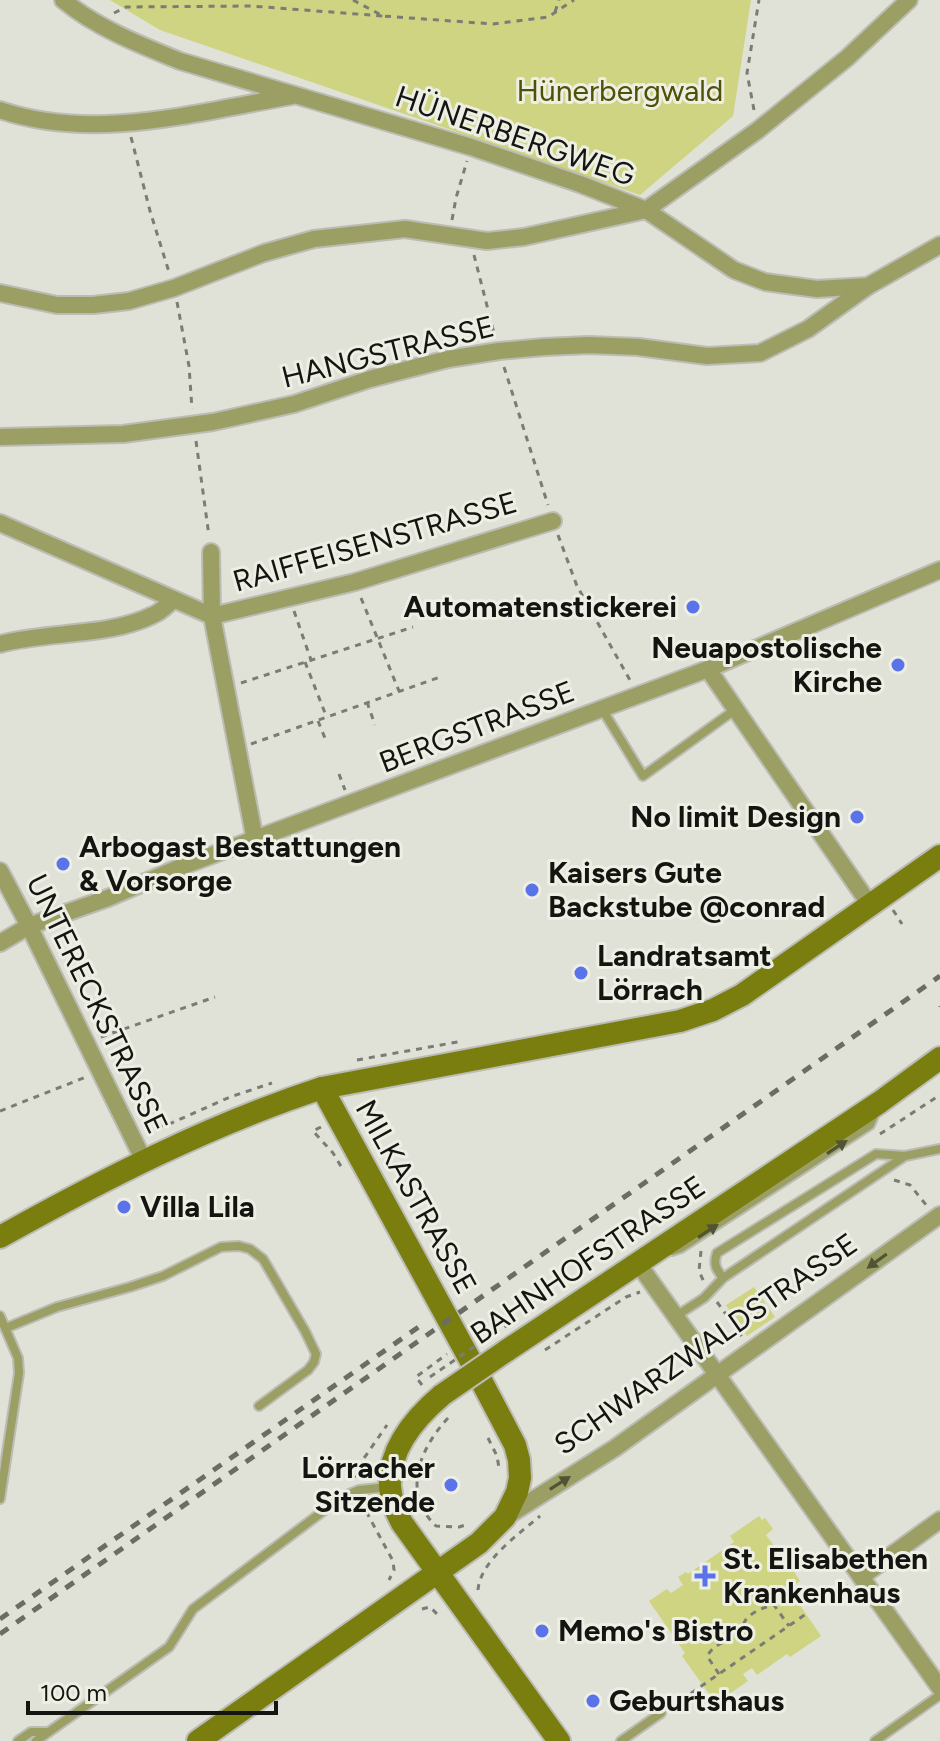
<svg xmlns="http://www.w3.org/2000/svg" width="940" height="1741" viewBox="0 0 940 1741" font-family="Figtree,sans-serif">
<style>
.green{fill:#ced481}
.lines{fill:none;stroke-linecap:round;stroke-linejoin:round}
.lane-casing{stroke:#bbbcb3;stroke-width:12}
.street-casing{stroke:#bbbcb3;stroke-width:20}
.secondary-casing{stroke:#bbbcb3;stroke-width:26}
.path{stroke:#7b7c75;stroke-width:3;stroke-dasharray:6 6;stroke-linecap:butt}
.lane{stroke:#9b9f63;stroke-width:8}
.street{stroke:#9b9f63;stroke-width:16}
.secondary{stroke:#7a7e0f;stroke-width:22}
.rail{stroke:#6b6c65;stroke-width:5;stroke-dasharray:10 10;stroke-linecap:butt}
.secondary-bridge-casing{stroke:#bbbcb3;stroke-width:26;stroke-linecap:butt}
.path-bridge{stroke:#7b7c75;stroke-width:3;stroke-dasharray:6 6;stroke-linecap:butt}
.secondary-bridge{stroke:#7a7e0f;stroke-width:22}
.oneway{fill:#515336}
.poi-dot{fill:#5b73e9;stroke:#edeee4;stroke-width:3}
.labels{text-anchor:middle;stroke-width:6;stroke-linejoin:round;paint-order:stroke}
.park-label{font-size:30px;fill:#4f5106;stroke:#edeee4}
.street-label{font-size:30px;fill:#141511;stroke:#edeee4}
.poi-label{font-size:30px;font-weight:bold;fill:#141511;stroke:#edeee4;text-anchor:start}
</style>
<rect width="100%" height="100%" fill="#e0e1d7"/>
<!-- green -->
<g class="green">
<path d="M110 0H751L733 116 640 195 160 30Z"/>
<path d="M754 1287 775 1317 747 1336 726 1305Z"/>
<path d="M759 1516 762 1520 765 1518 773 1529 766 1535 777 1550 782 1547 793 1562 790 1565 800 1581 789 1589 821 1636 790 1657 787 1654 757 1675 752 1668 743 1674 748 1681 718 1702 717 1705 682 1656 685 1653 649 1601 667 1589 671 1593 683 1585 678 1577 686 1572 688 1574 734 1542 730 1536Z"/>
</g>
<g class="lines">
<!-- lane casing -->
<g class="lane-casing">
<g id="lane">
<path d="M602 709 643 776 736 709"/>
<path d="M672 1251 681 1248 870 1125 876 1111"/>
<path d="M723 1278C716 1269 713 1264 717 1253L876 1154 905 1156 940 1149"/>
<path d="M0 1316 18 1358 19 1373 0 1499"/>
<path d="M676 1316 704 1298 723 1278 905 1156"/>
<path d="M6 1328 57 1307 130 1287 163 1276 221 1247 239 1246 250 1249 263 1259 305 1331 316 1354 314 1362 308 1370 259 1406"/>
<path d="M18 1741 31 1732H48"/>
<path d="M36 1741 169 1647 193 1609 342 1497 359 1490 389 1487"/>
<path d="M621 1741 661 1713"/>
<path d="M875 1741 940 1695"/>
</g>
</g>
<!-- street casing -->
<g class="street-casing">
<g id="street">
<path d="M63 0C97 28 140 45 180 61L471 147 580 184 646 210 734 270 765 282 817 289 868 286 940 245"/>
<path d="M0 110C94 142 197 112 292 96"/>
<path d="M0 293 57 305H93L129 301 174 288 264 253 314 239 405 229 487 241 524 237 646 210 758 130 847 58 909 0"/>
<path d="M0 437 123 434 213 422 294 404 370 379 448 359 499 351 544 347 589 345 638 347 707 356 760 353 808 329 868 286"/>
<path d="M0 523 212 616 255 840"/>
<path d="M211 552 212 616 355 582 553 521"/>
<path d="M0 644C48 631 109 637 153 615 161 612 167 605 173 600"/>
<path d="M708 669 870 905"/>
<path d="M0 871 29 926 144 1161"/>
<path d="M0 943 29 926 108 898 183 866 708 669 940 570"/>
<path d="M637 1262 940 1688"/>
<path d="M506 1517 615 1448 940 1215"/>
<path d="M861 1577 940 1520"/>
</g>
</g>
<!-- secondary casing -->
<g class="secondary-casing">
<g id="secondary">
<path d="M0 1237C104 1179 209 1125 322 1088L680 1021 713 1010 742 995 940 856"/>
<path d="M506 1351 880 1102 940 1058"/>
<path d="M442 1395C416 1417 388 1449 390 1487 391 1499 396 1512 402 1523L559 1741"/>
<path d="M198 1741 479 1543 505 1517 517 1492 520 1478 519 1460 515 1445 474 1367 322 1088"/>
</g>
</g>
<!-- path -->
<g class="path">
<path d="M353 0 383 16 493 24 548 17 574 0"/>
<path d="M555 12 559 0"/>
<path d="M114 13 126 7 251 6 383 16"/>
<path d="M754 110 747 73 759 0"/>
<path d="M131 137 150 211 169 272"/>
<path d="M452 220 456 198 467 161"/>
<path d="M474 255 495 337"/>
<path d="M177 302 189 366 192 409"/>
<path d="M504 367 548 505"/>
<path d="M196 441 209 536"/>
<path d="M558 535 577 586 631 682"/>
<path d="M361 598 399 691"/>
<path d="M294 611 311 660"/>
<path d="M305 662 327 718"/>
<path d="M241 683 413 627"/>
<path d="M367 702 375 725"/>
<path d="M318 721 327 743"/>
<path d="M251 744 440 677"/>
<path d="M387 756 392 771"/>
<path d="M339 774 345 790"/>
<path d="M893 910 902 924"/>
<path d="M940 1006V1007"/>
<path d="M101 1037 215 997"/>
<path d="M357 1060 463 1041"/>
<path d="M0 1111 86 1077"/>
<path d="M145 1125 158 1127 167 1125 230 1097 272 1083"/>
<path d="M321 1127 313 1131 333 1153 342 1168"/>
<path d="M880 1134 940 1095"/>
<path d="M894 1180 910 1185 927 1206"/>
<path d="M701 1251 699 1271 704 1282"/>
<path d="M717 1302 743 1338"/>
<path d="M494 1333 508 1325"/>
<path d="M545 1350 626 1297 640 1292"/>
<path d="M422 1385 416 1377 447 1354"/>
<path d="M448 1418C420 1448 401 1493 436 1526L459 1527 469 1524"/>
<path d="M488 1438 497 1456 499 1468"/>
<path d="M355 1478 353 1474 387 1425"/>
<path d="M363 1500 367 1513 393 1561 394 1570 389 1580"/>
<path d="M478 1590C480 1561 519 1534 540 1516"/>
<path d="M838 1592 848 1585"/>
<path d="M422 1609 430 1607 439 1616"/>
<path d="M719 1674 707 1656C718 1639 728 1645 739 1633 746 1626 741 1629 745 1621 751 1612 764 1607 774 1605L789 1626"/>
<path d="M671 1707 806 1614"/>
</g>
<!-- lane -->
<use href="#lane" class="lane"/>
<!-- street -->
<use href="#street" class="street"/>
<!-- secondary -->
<use href="#secondary" class="secondary"/>
<!-- rail -->
<g class="rail">
<path d="M0 1619 420 1326"/>
<path d="M0 1634 940 976"/>
</g>
<!-- secondary-bridge casing -->
<g class="secondary-bridge-casing">
<path id="secondary-bridge" d="M442 1395 506 1351"/>
</g>
<!-- path-bridge -->
<path class="path-bridge" d="M430 1377 494 1333"/>
<!-- secondary-bridge -->
<use href="#secondary-bridge" class="secondary-bridge"/>
</g>
<!-- one-way arrows -->
<defs><path id="oneway-solid" d="M-6-.8H1V-3.2L6.5 0L1 3.2V.8H-6Z" transform="scale(2)"/></defs>
<g class="oneway">
<use href="#oneway-solid" transform="translate(837 1147) rotate(-33)"/>
<use href="#oneway-solid" transform="translate(708 1231) rotate(-33)"/>
<use href="#oneway-solid" transform="translate(877 1261) rotate(144)"/>
<use href="#oneway-solid" transform="translate(560 1483) rotate(-32)"/>
</g>
<!-- markers -->
<g class="poi-dot">
<circle cx="693" cy="607" r="8"/>
<circle cx="898" cy="665" r="8"/>
<circle cx="857" cy="817" r="8"/>
<circle cx="63" cy="864" r="8"/>
<circle cx="532" cy="890" r="8"/>
<circle cx="581" cy="973" r="8"/>
<circle cx="124" cy="1207" r="8"/>
<circle cx="451" cy="1485" r="8"/>
<path d="M701 1564h8v8h8v8h-8v8h-8v-8h-8v-8h8z"/>
<circle cx="542" cy="1631" r="8"/>
<circle cx="593" cy="1701" r="8"/>
</g>
<g class="labels">
<!-- park labels -->
<g class="park-label">
<text x="620" y="101">Hünerbergwald</text>
</g>
<!-- street labels -->
<g class="street-label">
<text transform="translate(515 136) rotate(19)" y="10">HÜNERBERGWEG</text>
<text transform="translate(388 352) rotate(-14)" y="10">HANGSTRASSE</text>
<text transform="translate(375 542) rotate(-16)" y="10">RAIFFEISENSTRASSE</text>
<text transform="translate(477 727) rotate(-21)" y="10">BERGSTRASSE</text>
<text transform="translate(97 1004) rotate(64)" y="10">UNTERECKSTRASSE</text>
<text transform="translate(416 1197) rotate(61)" y="10">MILKASTRASSE</text>
<text transform="translate(588 1260) rotate(-34)" y="10">BAHNHOFSTRASSE</text>
<text transform="translate(706 1344) rotate(-35)" y="10">SCHWARZWALDSTRASSE</text>
</g>
<!-- poi labels -->
<g class="poi-label">
<text x="677" y="617" text-anchor="end">Automatenstickerei</text>
<text x="882" y="658" text-anchor="end">Neuapostolische<tspan x="882" dy="34">Kirche</tspan></text>
<text x="841" y="827" text-anchor="end">No limit Design</text>
<text x="79" y="857">Arbogast Bestattungen<tspan x="79" dy="34">&amp; Vorsorge</tspan></text>
<text x="548" y="883">Kaisers Gute<tspan x="548" dy="34">Backstube @conrad</tspan></text>
<text x="597" y="966">Landratsamt<tspan x="597" dy="34">Lörrach</tspan></text>
<text x="140" y="1217">Villa Lila</text>
<text x="435" y="1478" text-anchor="end">Lörracher<tspan x="435" dy="34">Sitzende</tspan></text>
<text x="723" y="1569">St. Elisabethen<tspan x="723" dy="34">Krankenhaus</tspan></text>
<text x="558" y="1641">Memo's Bistro</text>
<text x="609" y="1711">Geburtshaus</text>
</g>
</g>
<!-- scale -->
<path d="M28 1701v12h248v-12" fill="none" stroke="#141511" stroke-width="4"/>
<text x="40" y="1701" font-size="24" fill="#141511" stroke="#edeee4" stroke-width="6" paint-order="stroke">100 m</text>
</svg>
